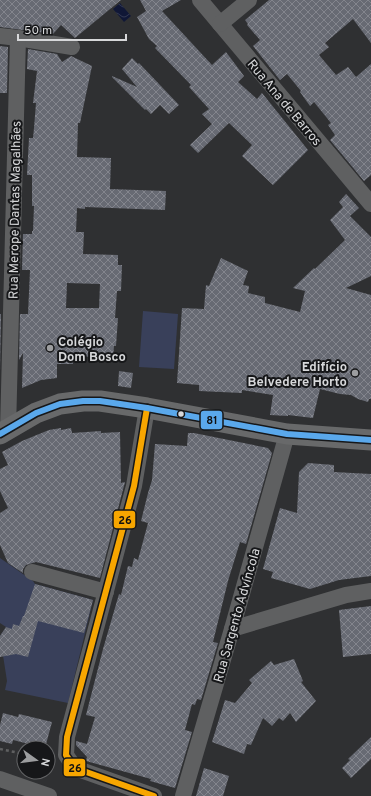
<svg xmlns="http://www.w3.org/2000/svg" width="371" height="796" viewBox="0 0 371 796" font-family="Overpass,sans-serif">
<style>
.garden{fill:#39405a}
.water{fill:url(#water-waves)}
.building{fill:url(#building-cross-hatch);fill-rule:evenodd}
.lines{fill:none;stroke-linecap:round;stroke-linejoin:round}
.path{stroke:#5f6061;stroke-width:2.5;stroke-dasharray:3 3;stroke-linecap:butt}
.minor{stroke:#5f6061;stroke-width:16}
.major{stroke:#68696a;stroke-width:21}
.bus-1-casing{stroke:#161719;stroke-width:9}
.bus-2-casing{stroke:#161719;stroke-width:9}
.bus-1{stroke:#f7a600;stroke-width:6}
.bus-2{stroke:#5aa8eb;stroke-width:6}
.poi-dot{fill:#9c9d9f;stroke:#161719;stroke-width:1.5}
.bus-dot{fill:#d7d8da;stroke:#161719;stroke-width:1.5}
.labels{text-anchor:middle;stroke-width:4;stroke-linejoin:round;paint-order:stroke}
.street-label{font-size:13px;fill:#d7d8da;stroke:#161719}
.poi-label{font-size:13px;font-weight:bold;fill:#d7d8da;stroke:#161719;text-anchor:start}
.line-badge{stroke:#161719;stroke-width:1.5}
.pale-badge-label{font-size:11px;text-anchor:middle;font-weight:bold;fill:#111}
</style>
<defs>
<pattern id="water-waves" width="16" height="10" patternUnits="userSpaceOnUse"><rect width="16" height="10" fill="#101736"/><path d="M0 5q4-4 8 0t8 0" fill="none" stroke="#323852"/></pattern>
<pattern id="building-cross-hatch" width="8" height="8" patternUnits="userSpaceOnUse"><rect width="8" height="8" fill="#676a73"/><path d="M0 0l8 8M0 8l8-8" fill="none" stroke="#83858d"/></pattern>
</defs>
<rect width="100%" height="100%" fill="#2f3032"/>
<!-- garden -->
<g class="garden">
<path d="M143 311 178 314 174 369 139 367Z"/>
<path d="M0 558 33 581 35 584 93 600 68 703 5 690 7 681 0 636 6 627 0 623Z"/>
</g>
<!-- water -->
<path class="water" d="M120 3 131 16 124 22 113 9Z"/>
<!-- building -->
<g class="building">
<path d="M0 0H121L75 38 61 25 53 34 0 27Z"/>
<path d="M140 0H181L162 11 212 65 226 52 244 76 238 82 257 99 262 93 308 150 273 185 242 156 252 145 229 123 198 153 190 145 212 124 202 114 209 109 189 87 191 85 155 48 157 46 149 39 137 17 146 11Z"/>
<path d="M269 0H371V43L353 19 325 43 329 47 319 55 336 75 348 67 356 77 371 64V175L364 181 330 140 335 135 328 125 331 123 314 102 310 106 300 92 301 91 287 74 280 80 253 46 260 40 247 25 248 24 245 20Z"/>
<path d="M0 46 8 47 7 93H0Z"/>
<path d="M28 49 57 54 62 62 71 56 92 66 80 123H78L77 157 111 158 110 189 166 191 165 210 85 207V209L77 208 76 232H84L83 254 118 255V265H122L121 291H117L115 318H118L116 346H114L113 358 73 356V364H57V378L41 380 22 388 23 353 19 360 20 314H28L30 270H22L23 234H32V231H33L34 206H32V175H27L29 138H33L34 128 36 103H33L37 71 27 69ZM67 283 100 284 99 308H66Z"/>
<path d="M132 58 138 64 139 63 179 105 169 114 160 105 151 114 146 109 145 110 112 77V76L137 87 122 69Z"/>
<path d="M346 194 359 208 350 216 371 237V276L346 288 371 295V399H369L368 402 358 399 351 395 340 394 320 389 313 418 288 415V416L270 415 273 395 242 390V393L199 391V385L177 383 182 308 204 309 206 285 209 286 221 258 248 271 243 285 249 286 248 293 265 297V303L300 312 305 291 293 288 314 268 315 269 345 240 330 220 343 207 339 202Z"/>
<path d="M0 314H1L0 371Z"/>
<path d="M119 371 133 373 131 388 118 386Z"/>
<path d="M61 428V430L71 428 72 433 101 431V433L120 432 121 483 125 482 100 578 36 562 26 565 23 569V573L8 563 0 545V513L8 508 0 491V469L8 465 2 452 22 441 49 430Z"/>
<path d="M188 433H194L268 448 272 453 246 544 240 542 228 581 213 642 218 643 201 700 197 699 195 705 192 704 185 730 192 732 175 788 150 781 151 779 86 761 87 757 76 745V741L87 744 95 717 86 715 103 649 119 594 121 595 128 566 132 567 134 558 138 560 148 523 141 521 148 493 152 480 155 444 187 446Z"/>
<path d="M308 463 334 465V472L371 474V576L339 580 310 589 271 578 273 572 263 569 280 508 297 513 299 472Z"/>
<path d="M35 584 93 600 84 633 38 621 28 657 16 654 0 657V636L6 627 12 629 13 624 19 626 23 616H24Z"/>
<path d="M371 606V654L343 657 339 610Z"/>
<path d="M294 659 303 681 301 682 316 701 296 722 290 713 283 721 279 718 272 726 263 718 251 745 247 744 244 754 212 742 225 700 235 703 252 683 249 680 271 661 274 665Z"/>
<path d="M3 713 18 717 19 714 52 722 45 748 13 740 12 744 0 741V725Z"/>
<path d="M371 737V759L351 778 342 768 350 760 348 759Z"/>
<path d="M204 768 229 776 223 796H196Z"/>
</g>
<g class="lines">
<!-- path -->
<path class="path" d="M0 749 24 754"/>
<!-- minor -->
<g class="minor">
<path d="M200 0 371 204"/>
<path d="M220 24 249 0"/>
<path d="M0 36 18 38 72 47"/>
<path d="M147 408 134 486 67 737 66 755 75 768 154 796"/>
<path d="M8 430 18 38"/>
<path d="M32 572 106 592"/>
<path d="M232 629 346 595 371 591"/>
<path d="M0 779 49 796"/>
<path d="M183 796 232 629 287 434"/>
</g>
<!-- major -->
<path class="major" d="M0 434 36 413 60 404 83 401H100L147 408 287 434 371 440"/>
<!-- bus-1 casing -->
<g class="bus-1-casing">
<path id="bus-1" d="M147 408 134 486 67 737 66 755 75 768 154 796"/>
</g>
<!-- bus-2 casing -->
<g class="bus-2-casing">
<path id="bus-2" d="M0 434 36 413 60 404 83 401H100L147 408 287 434 371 440"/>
</g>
<!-- bus-1 -->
<use href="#bus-1" class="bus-1"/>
<!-- bus-2 -->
<use href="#bus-2" class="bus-2"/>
</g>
<!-- markers -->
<g class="poi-dot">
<circle cx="50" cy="348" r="4"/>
<circle cx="355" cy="373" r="4"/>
</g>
<circle class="bus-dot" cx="181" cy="414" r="3.5"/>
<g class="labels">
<!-- street labels -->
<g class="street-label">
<text transform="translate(285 102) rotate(50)" y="5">Rua Ana de Barros</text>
<text transform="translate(14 210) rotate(-89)" y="5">Rua Merope Dantas Magalhães</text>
<text transform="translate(236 615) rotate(-74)" y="5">Rua Sargento Advíncola</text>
</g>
<!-- poi labels -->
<g class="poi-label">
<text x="58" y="346">Colégio<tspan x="58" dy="15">Dom Bosco</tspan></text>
<text x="347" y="371" text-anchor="end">Edifício<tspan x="347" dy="15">Belvedere Horto</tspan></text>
</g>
</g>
<g class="line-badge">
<rect x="200" y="410" width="23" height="20" rx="4" fill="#5aa8eb"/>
<rect x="113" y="510" width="23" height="19" rx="4" fill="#f7a600"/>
<rect x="63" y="758" width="23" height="19" rx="4" fill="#f7a600"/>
</g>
<g class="pale-badge-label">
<text x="212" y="424">81</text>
<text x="125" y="524">26</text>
<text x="75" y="772">26</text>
</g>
<!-- north arrow -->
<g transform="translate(36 760) rotate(104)"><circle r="19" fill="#161719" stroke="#636466"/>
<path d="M0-3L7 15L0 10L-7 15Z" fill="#9c9d9f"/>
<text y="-6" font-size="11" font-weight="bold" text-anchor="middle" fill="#d7d8da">N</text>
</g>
<!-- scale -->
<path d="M18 34v6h108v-6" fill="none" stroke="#d7d8da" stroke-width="2"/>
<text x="24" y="34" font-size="12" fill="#d7d8da" stroke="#161719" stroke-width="3" paint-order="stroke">50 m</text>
</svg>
